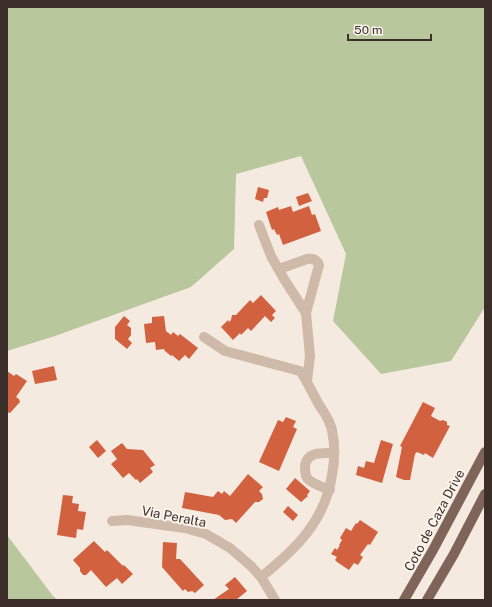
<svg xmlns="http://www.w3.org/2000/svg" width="492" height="607" viewBox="0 0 492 607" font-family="'Public Sans',sans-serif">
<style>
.green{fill:#b9c79c}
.building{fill:#d26140}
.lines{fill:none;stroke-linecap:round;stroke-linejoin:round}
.minor{stroke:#cfbaa9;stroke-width:10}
.major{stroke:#7f6559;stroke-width:10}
.labels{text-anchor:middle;stroke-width:4;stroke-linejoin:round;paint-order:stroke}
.street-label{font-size:13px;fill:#3c2f29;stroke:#fcf4ec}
</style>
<rect width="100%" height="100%" fill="#f5eadf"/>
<!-- green -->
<g class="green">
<path d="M7 7H485V307L451 361 381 374 333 321 346 254 301 156 236 174 234 249 191 287 55 336 7 351Z"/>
<path d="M7 535 53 596 58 600H7Z"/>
</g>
<!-- building -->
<g class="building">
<path d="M258 187 269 190 267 198H264L263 202 255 199Z"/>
<path d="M308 193 312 201 299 206 296 197Z"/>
<path d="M291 206 293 212 309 206 312 215 315 214 321 231 283 245 279 234 277 235 274 229 272 230 266 212 278 207 279 210Z"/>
<path d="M261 295 276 311 272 315 275 318 271 322 265 316 251 331 248 328 241 335 240 333 233 340 221 327 228 320 229 322 231 320 232 315H236L250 300 253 303Z"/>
<path d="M124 316 130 321 127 325 131 328V335L128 339 132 343 127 349 115 339V327Z"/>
<path d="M164 316 166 331 171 335 173 332 178 336 180 334 198 348 189 359 185 355 179 361 172 355 171 356 165 351 164 349 156 350 155 342 146 343 144 324 152 323V317Z"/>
<path d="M54 366 57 380 35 384 32 371Z"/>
<path d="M7 371 14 376 16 374 27 381 16 397 19 399 20 402 10 413 7 412Z"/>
<path d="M423 402 435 408 431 416 440 421 443 420 447 422V425L450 426 433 458 425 453 424 455 417 452 415 454 410 480H404L396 477 402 447 400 446Z"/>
<path d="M286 417 296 421 293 427 297 429 279 471 259 462 278 420 283 422Z"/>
<path d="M97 440 106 451 98 458 89 447Z"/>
<path d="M381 440 393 444 382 483 356 475 358 466 364 468 366 461 374 463Z"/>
<path d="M122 443 127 449 143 450 155 465 150 468 153 472 140 483 137 479 136 480 129 473 123 478 111 464 117 459 111 451Z"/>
<path d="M248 474 263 487 259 491 262 494 263 499 259 502H255L236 523 232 519 225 520 219 515 182 508 185 492 213 497 218 491 222 494 224 491 230 496Z"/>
<path d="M295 478 310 491 307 495 308 496 301 502 286 489Z"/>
<path d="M63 495 73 496 72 503 79 504 78 511 86 512 83 530 77 529 76 538 57 535Z"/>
<path d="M288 506 298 515 293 521 283 512Z"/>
<path d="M360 520 378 532 370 545 368 544 360 555 363 557 358 565 354 563 349 570 337 562 335 560 337 557 331 554 335 548 337 550 340 545H339L342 540 340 538 346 528 351 531 356 523 357 524Z"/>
<path d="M94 541 105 552 107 550 123 566 124 565 133 574 122 584 117 578 106 587 91 570 86 575H83L80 571V568L73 560Z"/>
<path d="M163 542 177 543 176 559H180L204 585 195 593 192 591 188 592 185 589 183 591 162 567Z"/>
<path d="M235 577 247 591 236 600H213L229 589 225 585Z"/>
</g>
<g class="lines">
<!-- minor -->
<g class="minor">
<path d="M259 225 271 256 284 279 306 313"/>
<path d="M279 269 307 259C313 258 317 260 319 265L306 313 310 356 307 381"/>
<path d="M204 337 225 351 300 371C307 381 312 392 318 403 323 411 330 420 332 430 335 445 335 460 332 475 325 521 296 549 261 577"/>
<path d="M330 490C323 487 312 484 307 478 305 475 305 469 305 465 308 451 323 453 334 453"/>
<path d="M112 521 127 520 185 528 206 534 230 548 251 566 261 577 275 600"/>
</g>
<!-- major -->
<g class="major">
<path d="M404 600 433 550 485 452"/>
<path d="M427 600 454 554 485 494"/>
</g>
</g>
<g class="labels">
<!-- street labels -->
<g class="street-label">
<text transform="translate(174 516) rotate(11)" y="5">Via Peralta</text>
<text transform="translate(434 520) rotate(-62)" y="5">Coto de Caza Drive</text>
</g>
</g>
<!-- border -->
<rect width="492" height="607" fill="none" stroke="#3c2f29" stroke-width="16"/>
<!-- scale -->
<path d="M348 34v6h83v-6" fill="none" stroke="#3c2f29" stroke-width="2"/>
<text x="354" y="34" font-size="12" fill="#3c2f29" stroke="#fcf4ec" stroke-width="3" paint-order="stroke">50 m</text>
</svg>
